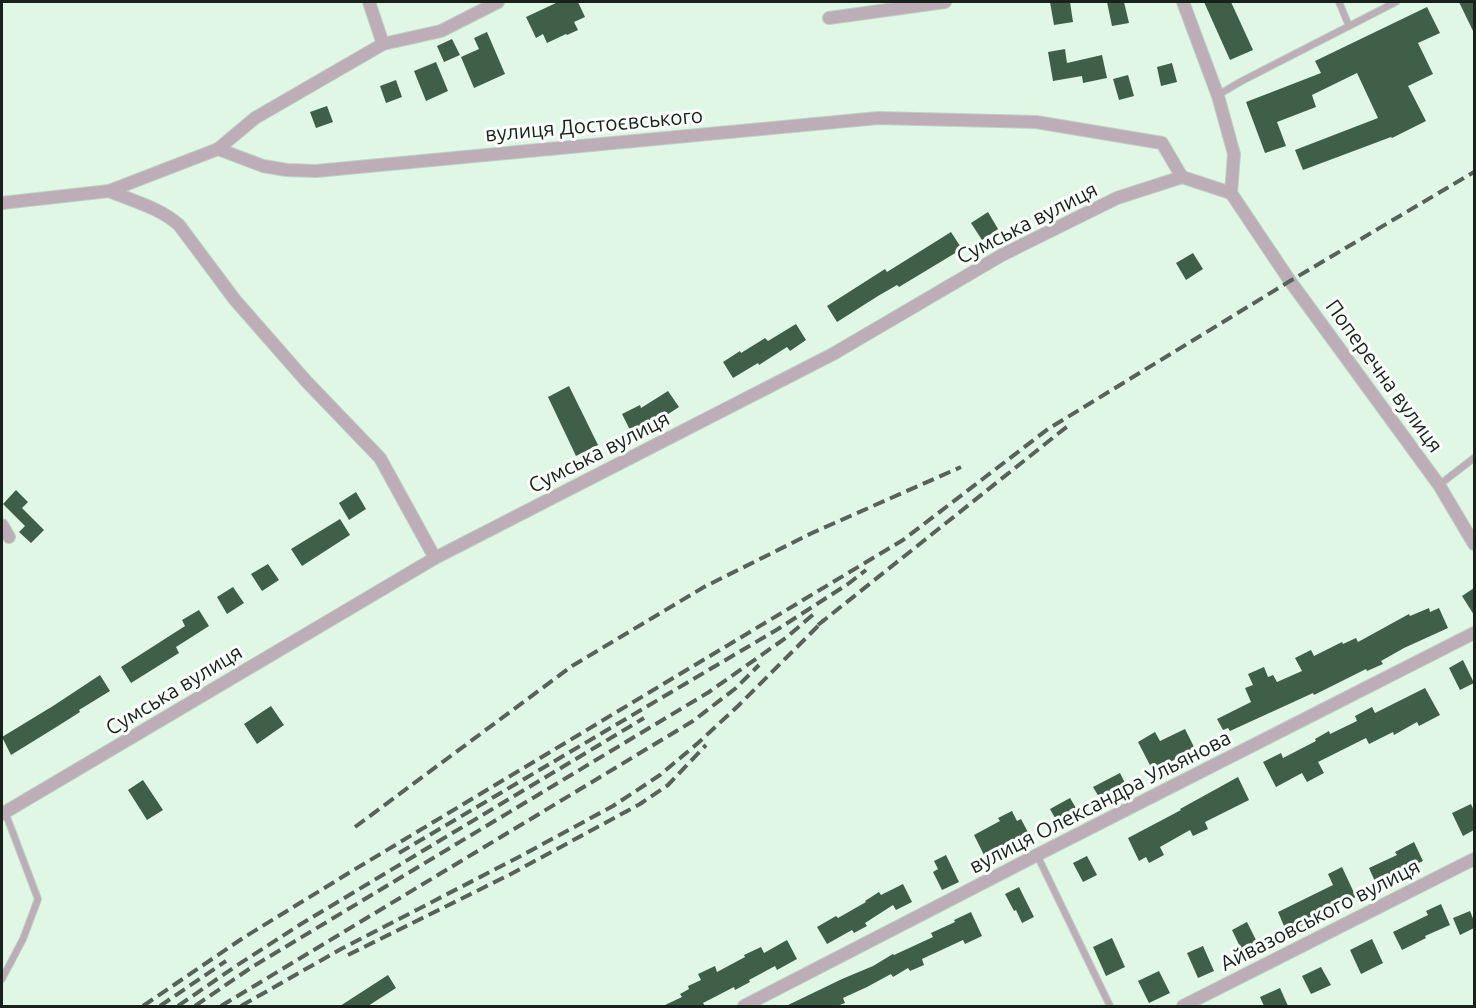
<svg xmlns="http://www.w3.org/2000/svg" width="1476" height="1008" viewBox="0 0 1476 1008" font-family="Ubuntu,sans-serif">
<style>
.building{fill:#3f5f48}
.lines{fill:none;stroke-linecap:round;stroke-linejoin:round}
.service-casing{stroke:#bdd0c1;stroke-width:8}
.minor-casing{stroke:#bdd0c1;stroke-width:14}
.service{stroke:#bdadb7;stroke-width:6}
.minor{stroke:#bdadb7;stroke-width:12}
.rail{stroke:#576359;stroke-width:4;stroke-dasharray:12 6;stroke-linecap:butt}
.labels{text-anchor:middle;stroke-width:6;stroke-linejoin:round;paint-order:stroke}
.street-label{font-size:21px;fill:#19211b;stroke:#fafefb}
</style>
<rect width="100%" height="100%" fill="#e1f7e6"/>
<!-- building -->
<g class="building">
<path d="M558 2H578L585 17 574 22 578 30 567 35 566 34 547 43 543 34 536 38 526 17Z"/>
<path d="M1050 2H1070L1073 22 1054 25Z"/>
<path d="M1107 2H1124L1129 23 1112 26Z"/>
<path d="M1204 2H1231L1253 50 1230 60Z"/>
<path d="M1459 2H1474V33Z"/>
<path d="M1427 7 1440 33 1418 43 1433 74 1408 86 1426 121 1392 138 1391 137 1303 170 1295 150 1378 118 1357 73 1312 95 1316 107 1277 122 1286 146 1265 153 1246 102 1321 73 1315 61Z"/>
<path d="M487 32 505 74 474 88 461 57 479 49 474 38Z"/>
<path d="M452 39 460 55 444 62 437 46Z"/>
<path d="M1065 49 1067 63 1102 55 1107 78 1083 83 1082 76 1053 81 1048 52Z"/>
<path d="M436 62 448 91 426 101 414 71Z"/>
<path d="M1172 63 1177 82 1161 86 1157 67Z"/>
<path d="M1128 75 1134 96 1119 100 1113 79Z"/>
<path d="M396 80 402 97 386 103 380 86Z"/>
<path d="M327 106 333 122 316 128 310 112Z"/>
<path d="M988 212 998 229 982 240 971 223Z"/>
<path d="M951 232 962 249 899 287 897 285 878 296 837 322 827 306 885 269 887 272Z"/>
<path d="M1193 253 1203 269 1186 280 1176 263Z"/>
<path d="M796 324 806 340 790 351 787 347 759 365 758 363 733 378 723 362 740 351 741 353 765 338 768 341Z"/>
<path d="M569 386 598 445 576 456 548 397Z"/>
<path d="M668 391 679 407 662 418 661 416 631 432 622 414 640 405 641 408Z"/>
<path d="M16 490 28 502 22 508 44 530 31 543 19 532 25 526 3 504Z"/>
<path d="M356 492 366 509 349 520 339 503Z"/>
<path d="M340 519 350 535 302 566 291 549Z"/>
<path d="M268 564 279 580 262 591 251 574Z"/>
<path d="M233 587 244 603 227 614 217 597Z"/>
<path d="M1474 588V615L1462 596Z"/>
<path d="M1429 608 1430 612 1439 608 1448 628 1404 648 1381 661 1383 664 1367 671 1366 669 1314 695 1313 693 1230 731 1228 728 1223 730 1217 719 1251 702 1245 688 1253 685 1248 674 1264 667 1268 677 1273 675 1277 682 1302 671 1295 658 1311 650 1314 656 1342 642 1343 644 1356 638 1358 642 1409 614 1410 616Z"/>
<path d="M199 610 209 626 176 647 179 653 131 683 121 667 185 626 182 620Z"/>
<path d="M1463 660 1474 683 1460 690 1449 668Z"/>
<path d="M100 675 110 691 79 710 80 712 58 726 11 755 2 737 53 706Z"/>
<path d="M1425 688 1440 715 1419 726 1417 722 1394 735 1393 732 1369 744 1366 738 1318 762 1324 773 1307 782 1302 773 1276 787 1263 762 1281 753 1283 758 1316 741 1315 739 1329 731 1330 734 1357 721 1355 716 1372 707 1375 713Z"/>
<path d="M271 706 284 725 257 744 244 724Z"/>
<path d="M1185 729 1195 749 1153 771 1138 742 1155 732 1160 741Z"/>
<path d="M1120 773 1128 789 1102 802 1093 787Z"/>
<path d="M1238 777 1249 800 1205 822 1208 829 1193 836 1190 830 1160 847 1164 855 1149 863 1146 857 1139 861 1128 838 1181 810 1180 809Z"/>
<path d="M143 780 163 810 147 820 128 790Z"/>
<path d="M1070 798 1079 813 1059 825 1050 809Z"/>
<path d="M1471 804 1474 811V830L1463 836 1452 813Z"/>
<path d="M1012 811 1017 821 1021 819 1031 838 1006 852V853L988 863 974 835 1000 821 998 818Z"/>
<path d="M1414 842 1423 861 1398 873 1399 876 1377 886 1369 868 1397 855 1395 852Z"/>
<path d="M946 855 959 882 942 890 933 872 938 869 934 861Z"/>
<path d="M1087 856 1097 875 1083 882 1073 863Z"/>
<path d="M1342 867 1356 897 1327 911 1328 912 1287 933 1278 912 1333 885 1328 874Z"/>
<path d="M903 884 912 902 896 910 893 905 865 923 867 926 854 933 852 930 827 944 817 927 836 916 838 918 866 902 865 901 879 892 881 895Z"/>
<path d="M1019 887 1034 917 1022 923 1016 910 1014 911 1005 894Z"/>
<path d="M1441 904 1450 925 1425 936 1426 938 1402 950 1393 932 1428 915 1426 911Z"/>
<path d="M1470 911 1474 921V928L1460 935 1453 918Z"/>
<path d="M971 912 982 936 965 944 963 940 922 959 924 965 910 971 908 968 893 977 891 974 867 987 843 998 845 1003 837 1006H786L842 979 873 966 893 954 894 955 933 937 931 933 955 922 954 920Z"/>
<path d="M1247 922 1260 948 1244 955 1232 930Z"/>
<path d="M1112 938 1125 967 1106 976 1093 947Z"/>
<path d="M1372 939 1383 963 1361 974 1350 950Z"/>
<path d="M787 940 797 959 777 970 775 966 749 980 750 982 735 990 734 987 703 1003 705 1006H663L682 997 680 994 689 989 688 986 701 980 698 974 715 966 717 972 745 957 744 955 761 947 764 953Z"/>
<path d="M1203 946 1214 971 1198 978 1187 953Z"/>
<path d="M1321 967 1331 985 1311 994 1302 976Z"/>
<path d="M1159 971 1170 993 1149 1003 1138 981Z"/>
<path d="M388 975 396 988 368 1006H340Z"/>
<path d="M1280 988 1288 1006H1264L1260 997Z"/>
</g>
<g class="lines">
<!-- service casing -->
<g class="service-casing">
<g id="service">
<path d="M1339 2 1349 26"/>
<path d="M1218 95 1240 82 1396 2"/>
<path d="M1439 485 1474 458"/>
<path d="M1037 855 1110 1006"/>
<path d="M2 979 23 939 38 899 5 812"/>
</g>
</g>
<!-- minor casing -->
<g class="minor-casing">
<g id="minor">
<path d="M369 2 383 44"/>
<path d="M1183 2 1218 96 1234 154 1231 193 1290 281 1439 485 1474 544"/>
<path d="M829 18 945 2"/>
<path d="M218 149 255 118 383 44 441 31 498 2"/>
<path d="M109 191C133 201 160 208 179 225L235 300 306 381 380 458 435 558"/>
<path d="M2 203 109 191 218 149 263 166 287 170 316 171 878 118 1036 122 1162 143 1182 177"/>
<path d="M2 525 9 537"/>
<path d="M2 814 435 558 833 354 1002 255 1117 198 1182 177 1231 193"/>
<path d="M744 1006 1037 855 1474 633"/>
<path d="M1183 1006 1474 859"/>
</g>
</g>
<!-- service -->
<use href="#service" class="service"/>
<!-- minor -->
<use href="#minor" class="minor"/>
<!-- rail -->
<g class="rail">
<path d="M818 625 1069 425"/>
<path d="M355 827 572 666 704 587 812 533 961 467"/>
<path d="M399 853 778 629 848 584 866 570"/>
<path d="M348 955 509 875 640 804 668 785 706 745"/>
<path d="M143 1006 243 938 352 871 903 540 1048 429 1290 281 1474 172"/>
<path d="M160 1006 226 961"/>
<path d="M178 1006 236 966 301 924 644 718"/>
<path d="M195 1006 252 967 709 692 787 637 816 612"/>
<path d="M221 1006 693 721 736 688 759 665"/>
<path d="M241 1006 341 949 517 858 613 806 660 775 698 743 738 706 824 620"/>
</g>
</g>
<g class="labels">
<!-- street labels -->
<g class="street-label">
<text transform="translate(594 125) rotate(-5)" y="7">вулиця Достоєвського</text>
<text transform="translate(1027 223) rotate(-27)" y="7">Сумська вулиця</text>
<text transform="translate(1384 376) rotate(54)" y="7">Поперечна вулиця</text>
<text transform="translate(599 452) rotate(-27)" y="7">Сумська вулиця</text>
<text transform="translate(174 690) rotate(-31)" y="7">Сумська вулиця</text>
<text transform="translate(1100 802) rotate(-27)" y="7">вулиця Олександра Ульянова</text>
<text transform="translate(1320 915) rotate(-27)" y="7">Айвазовського вулиця</text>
</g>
</g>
<!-- border -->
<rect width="1476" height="1008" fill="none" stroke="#19211b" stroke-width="6"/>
</svg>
